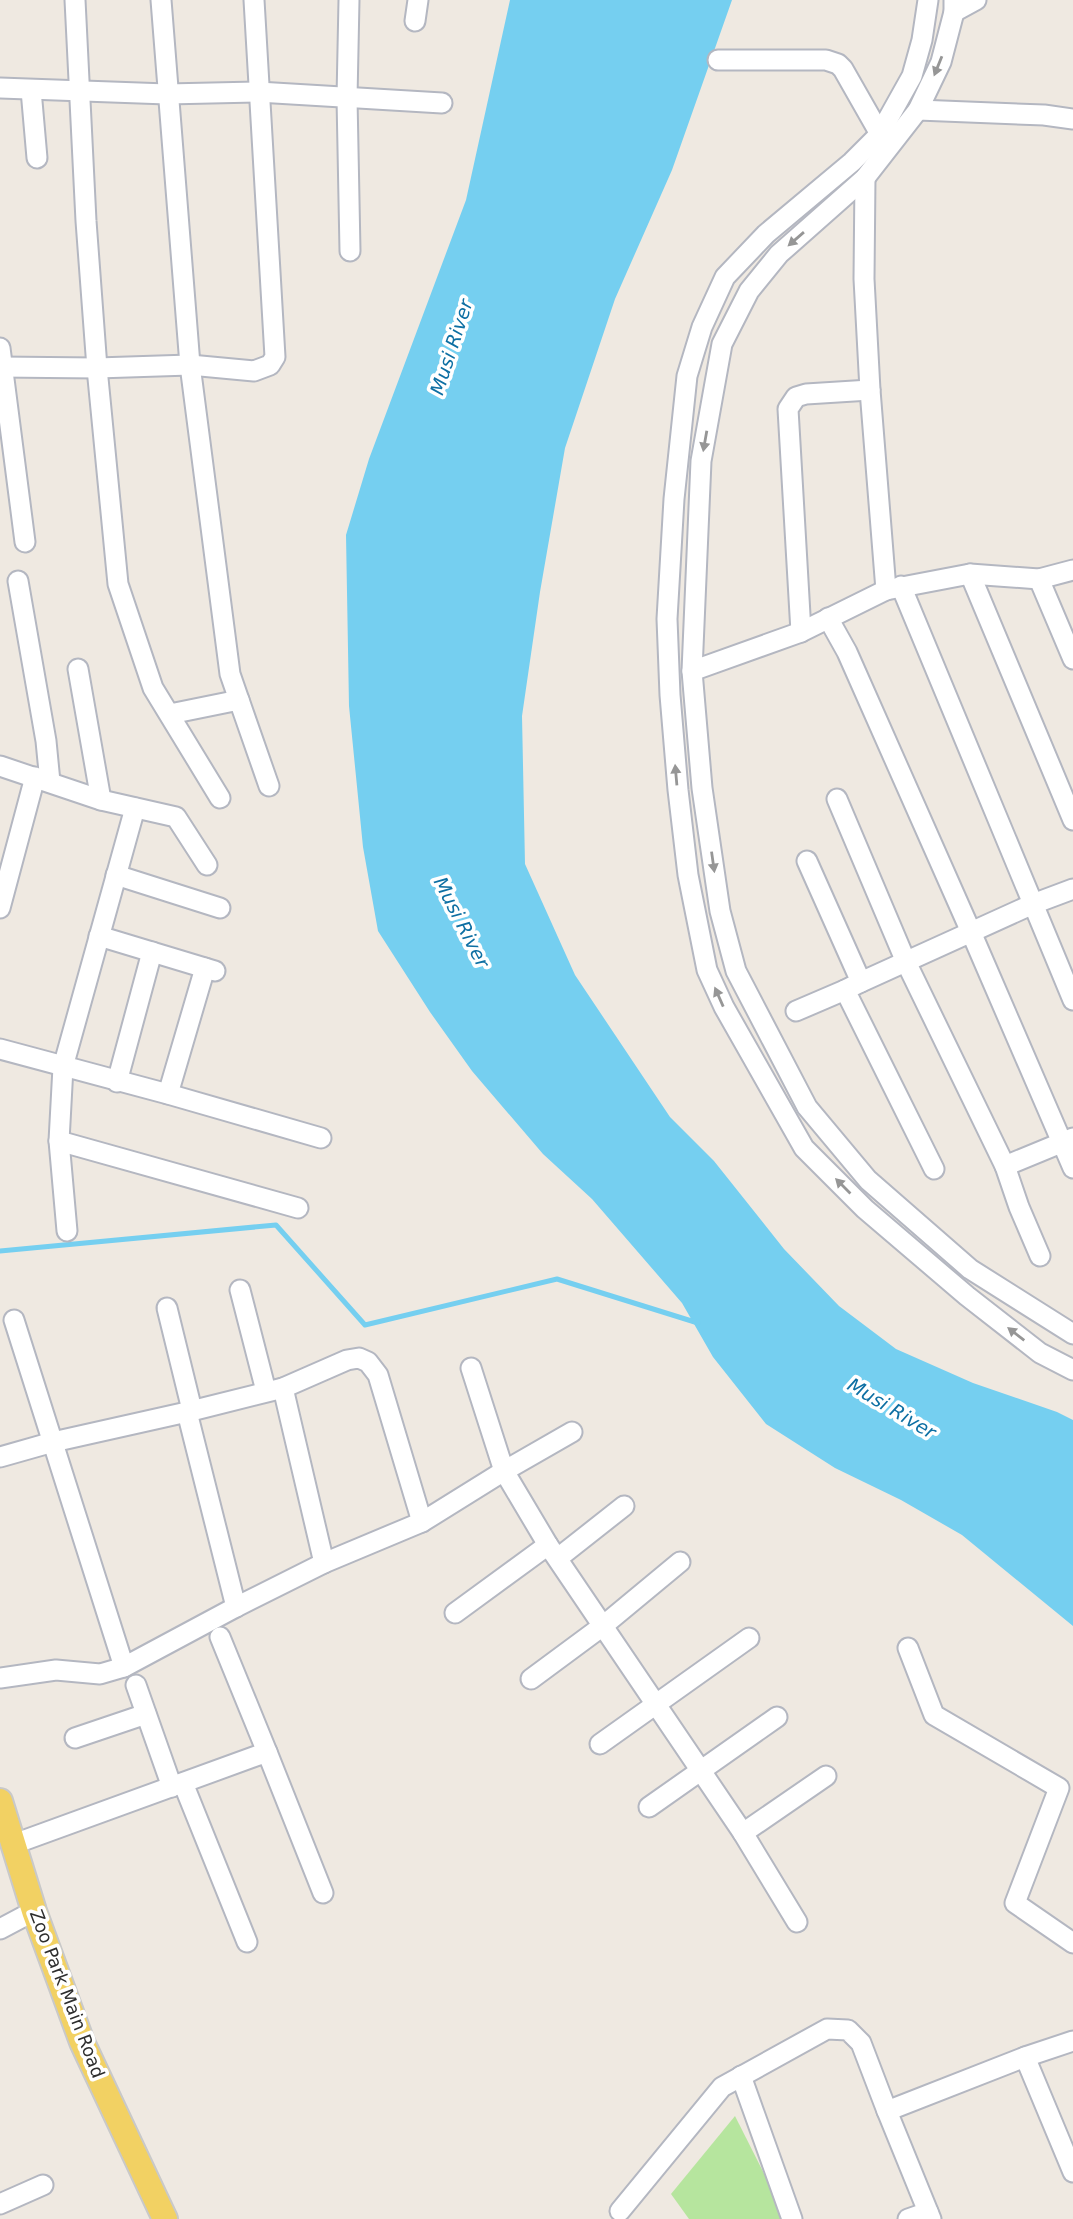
<svg xmlns="http://www.w3.org/2000/svg" width="1073" height="2219" viewBox="0 0 1073 2219" font-family="'DejaVu Sans',sans-serif">
<style>
.green{fill:#b6e59e}
.water{fill:#75cff0}
.lines{fill:none;stroke-linecap:round;stroke-linejoin:round}
.stream{stroke:#75cff0;stroke-width:5}
.minor-casing{stroke:#b4b7c1;stroke-width:23}
.major-casing{stroke:#c9c9c9;stroke-width:28}
.minor{stroke:#fff;stroke-width:19}
.major{stroke:#f2d163;stroke-width:24}
.oneway{fill:#969696}
.labels{text-anchor:middle;stroke-width:7;stroke-linejoin:round;paint-order:stroke}
.street-label{font-size:18px;fill:#2e2e2e;stroke:#fff}
.water-label{font-size:19px;font-style:italic;fill:#0d6fa3;stroke:#fff}
</style>
<rect width="100%" height="100%" fill="#efe9e1"/>
<!-- green -->
<path class="green" d="M735 2116 787 2219H689L671 2194Z"/>
<!-- water -->
<path class="water" d="M510 0H732L672 170 615 299 565 448 540 592 522 716 525 864 575 975 670 1117 714 1161 784 1249 839 1306 896 1349 973 1383 1057 1412 1073 1420V1626L962 1535 901 1500 835 1468 766 1424 713 1357 682 1303 592 1199 543 1154 472 1071 430 1012 378 931 363 847 349 706 346 535 369 459 466 200Z"/>
<g class="lines">
<!-- stream -->
<path class="stream" d="M0 1251 276 1225 365 1325 557 1279 698 1323"/>
<!-- minor casing -->
<g class="minor-casing">
<g id="minor">
<path d="M75 0 86 221 97 368 118 584 153 688 220 798"/>
<path d="M161 0 190 365 230 674 239 700"/>
<path d="M349 0 347 98 350 251"/>
<path d="M928 0 922 40 912 76 879 135 852 162 766 234 725 277 702 327 687 376 674 499 667 619 670 695 678 790 688 875 707 970 724 1007 804 1148 865 1209 967 1296 1040 1353 1073 1370"/>
<path d="M954 0V12L941 62 918 110 865 178 779 254 749 291 722 344 701 461 692 671 702 788 720 911 736 971 807 1107 868 1180 970 1269 1073 1334"/>
<path d="M954 12 976 0"/>
<path d="M415 21 418 0"/>
<path d="M718 60H826L838 64 843 69 884 141"/>
<path d="M0 88 167 94 258 92 442 103"/>
<path d="M31 90 37 158"/>
<path d="M918 110 1044 115 1073 119"/>
<path d="M865 178 864 279 870 390 886 590"/>
<path d="M0 348 25 542"/>
<path d="M0 367 97 368 190 365 254 371 270 365 275 357 254 0"/>
<path d="M970 574 1073 820"/>
<path d="M1039 579 1073 659"/>
<path d="M18 581 46 741 50 782"/>
<path d="M901 586 1073 1000"/>
<path d="M828 618 847 652 971 932 1073 1168"/>
<path d="M801 632 788 409 796 397 806 394 870 390"/>
<path d="M78 669 101 800"/>
<path d="M692 671 801 632 886 590 970 574 1039 579 1073 570"/>
<path d="M170 714 239 700 269 786"/>
<path d="M0 766 101 800 176 817 207 865"/>
<path d="M837 799 906 962 1005 1166"/>
<path d="M807 861 861 982 845 990 934 1169"/>
<path d="M116 875 220 908"/>
<path d="M0 908 35 777"/>
<path d="M99 936 215 971"/>
<path d="M861 982 1033 904 1073 889"/>
<path d="M796 1011 845 990"/>
<path d="M0 1049 168 1094 321 1138"/>
<path d="M117 1082 152 952"/>
<path d="M168 1094 205 968"/>
<path d="M59 1141 298 1208"/>
<path d="M67 1231 59 1141 63 1067 135 808"/>
<path d="M1040 1256 1019 1207 1005 1166 1073 1138"/>
<path d="M240 1290 266 1391"/>
<path d="M167 1308 192 1410"/>
<path d="M14 1320 124 1667 236 1607 324 1563 422 1522 504 1471 548 1545 743 1833 797 1922"/>
<path d="M471 1368 504 1471 572 1432"/>
<path d="M283 1388 324 1563"/>
<path d="M187 1412 236 1607"/>
<path d="M0 1457 53 1442 187 1412 283 1388 347 1360 359 1358 368 1362 378 1375 422 1522"/>
<path d="M558 1558 624 1506"/>
<path d="M455 1613 548 1545"/>
<path d="M220 1637 267 1752"/>
<path d="M908 1648 934 1715 1059 1788 1015 1903 1073 1943"/>
<path d="M0 1678 56 1670 100 1674 124 1667"/>
<path d="M531 1679 604 1625 680 1562"/>
<path d="M136 1685 172 1787"/>
<path d="M75 1738 146 1714"/>
<path d="M600 1744 749 1638"/>
<path d="M183 1783 247 1942"/>
<path d="M649 1807 777 1717"/>
<path d="M743 1833 826 1776"/>
<path d="M14 1844 267 1752 323 1893"/>
<path d="M0 1929 34 1911"/>
<path d="M1025 2057 1073 2172"/>
<path d="M741 2076 792 2219"/>
<path d="M887 2111 931 2219"/>
<path d="M0 2204 43 2185"/>
<path d="M620 2211 722 2087 827 2029 848 2030 861 2043 887 2111 1025 2057 1073 2041"/>
<path d="M908 2219 928 2212"/>
</g>
</g>
<!-- major casing -->
<g class="major-casing">
<path id="major" d="M0 1801 34 1911 82 2042 165 2219"/>
</g>
<!-- minor -->
<use href="#minor" class="minor"/>
<!-- major -->
<use href="#major" class="major"/>
</g>
<!-- one-way arrows -->
<defs><path id="oneway-solid" d="M-6-.8H1V-3.2L6.5 0L1 3.2V.8H-6Z" transform="scale(1.75)"/></defs>
<g class="oneway">
<use href="#oneway-solid" transform="translate(938 66) rotate(112)"/>
<use href="#oneway-solid" transform="translate(796 239) rotate(139)"/>
<use href="#oneway-solid" transform="translate(705 441) rotate(100)"/>
<use href="#oneway-solid" transform="translate(676 775) rotate(-95)"/>
<use href="#oneway-solid" transform="translate(713 862) rotate(82)"/>
<use href="#oneway-solid" transform="translate(719 997) rotate(-114)"/>
<use href="#oneway-solid" transform="translate(843 1186) rotate(-135)"/>
<use href="#oneway-solid" transform="translate(1016 1334) rotate(-142)"/>
</g>
<g class="labels">
<!-- street labels -->
<g class="street-label">
<text transform="translate(67 1994) rotate(69)" y="6">Zoo Park Main Road</text>
</g>
<!-- water labels -->
<g class="water-label">
<text transform="translate(451 347) rotate(-72)" y="7">Musi River</text>
<text transform="translate(462 922) rotate(63)" y="7">Musi River</text>
<text transform="translate(892 1408) rotate(31)" y="7">Musi River</text>
</g>
</g>
</svg>
